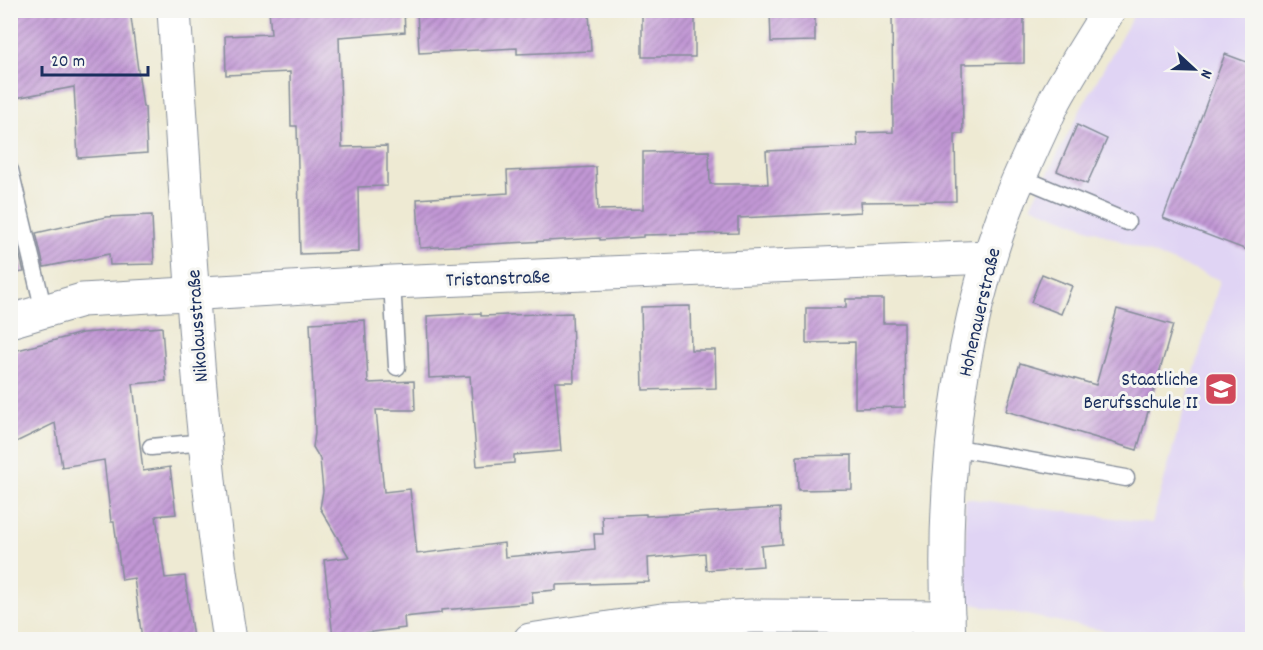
<svg xmlns="http://www.w3.org/2000/svg" width="1263" height="650" viewBox="0 0 1263 650" font-family="Dekko,sans-serif">
<style>
.built{fill:#e0d4f4}
.building{fill:url(#building-hatch)}
.lines{fill:none;stroke-linecap:round;stroke-linejoin:round}
.lane-casing{stroke:#848c98;stroke-width:19}
.street-casing{stroke:#848c98;stroke-width:35}
.lane{stroke:#fff;stroke-width:16}
.street{stroke:#fff;stroke-width:33}
.labels{text-anchor:middle;stroke-width:6;stroke-linejoin:round;paint-order:stroke}
.street-label{font-size:20px;fill:#1b2f5e;stroke:#f6f6f2}
.poi-label{font-size:20px;fill:#1b2f5e;stroke:#f6f6f2;text-anchor:end}
</style>
<defs>
<pattern id="building-hatch" width="6" height="6" patternUnits="userSpaceOnUse" patternTransform="scale(1.5)"><rect width="6" height="6" fill="#c298d5"/><path d="M-1 1l2-2M0 6l6-6M5 7l2-2" fill="none" stroke="#9d7cb0"/></pattern>
</defs>
<rect width="100%" height="100%" fill="#f6f6f2"/>
<filter id="ink" filterUnits="userSpaceOnUse"><feTurbulence type="fractalNoise" baseFrequency=".0167" numOctaves="2"/><feDisplacementMap in="SourceGraphic" scale="12" xChannelSelector="R" yChannelSelector="G"/><feConvolveMatrix kernelMatrix="1 2 1 2 8 2 1 2 1" color-interpolation-filters="sRGB"/></filter>
<filter id="wash" filterUnits="userSpaceOnUse"><feTurbulence type="fractalNoise" baseFrequency=".008" numOctaves="4" result="noise"/><feDisplacementMap in="SourceGraphic" scale="24" xChannelSelector="R" yChannelSelector="G"/><feGaussianBlur stdDeviation="1.35" result="paint"/><feColorMatrix in="noise" values="0 0 0 0 0 0 0 0 0 0 0 0 0 0 0 0 0 1.4 0 .05"/><feComposite in="paint" operator="in"/></filter>
<g filter="url(#wash)">
<rect width="100%" height="100%" fill="#eeead3"/>
<!-- built -->
<path class="built" d="M1136 11H1252V639H1146L967 603 965 498 1152 523 1220 280 1031 206 1083 105Z"/>
<g id="blocks">
<!-- building -->
<g class="building">
<path d="M36 10H130L143 107H145L147 153 78 158 74 87 10 99V13Z"/>
<path d="M269 10H404L405 32 339 37 342 147 387 146V186L358 187 359 252 300 254 297 126H291L290 72 226 75 225 36 271 34Z"/>
<path d="M417 10H589L591 51 517 54V48L419 53Z"/>
<rect x="642" y="10" width="53" height="47"/>
<path d="M770 10H815V41L771 42Z"/>
<path d="M892 10H1024V63L962 64 963 134H955L956 201 860 202 861 212 738 218V233L643 235V237L600 240V238L420 248 417 199 508 193 507 171 596 167 598 210 643 209V152L709 151 710 184H768L766 151 858 147 857 133 893 132Z"/>
<path d="M1225 54 1252 64V252L1163 218Z"/>
<path d="M1077 125 1107 139 1087 184 1057 171Z"/>
<path d="M152 215 154 264 110 265 109 254 44 267 36 233 106 217Z"/>
<path d="M15 237 24 272 10 274V238Z"/>
<path d="M1042 274 1072 286 1061 314 1031 302Z"/>
<path d="M846 299H883V323H904L905 407 855 408V342L806 343V308H846Z"/>
<path d="M690 306 691 350H715L716 388 643 390 641 307Z"/>
<path d="M1117 309 1173 325 1137 450 1006 411 1020 363 1096 385Z"/>
<path d="M481 313V316L572 313 574 382H555L561 451 514 455V463L477 466 470 376 429 378 427 316Z"/>
<path d="M365 320 368 383 414 381 415 410H376L384 492 410 489 417 554 504 543 505 557 595 549 594 534H603L602 516 646 514V516L780 508 782 544 761 546 763 566 706 570 705 553 648 558 649 582 556 585V590L532 592 533 603 441 610V613L404 617 405 628 333 637 324 560 349 557 320 508 323 491 320 459 313 447 315 433 310 323Z"/>
<path d="M162 327 166 381 133 384 143 471 170 467 176 514 156 516 165 578 185 576 193 639H142L134 578 122 580 114 522H111L104 460 62 467 55 423 10 445V352L82 333Z"/>
<path d="M852 455V489L798 490 797 456Z"/>
</g>
</g>
</g>
<g filter="url(#ink)">
<use href="#blocks" fill-opacity="0" stroke="#848c98" stroke-width="1.5"/>
<g class="lines">
<!-- lane casing -->
<g class="lane-casing">
<g id="lane">
<path d="M10 170 44 311"/>
<path d="M1020 177 1127 222"/>
<path d="M392 282 397 367"/>
<path d="M151 447 205 442"/>
<path d="M952 447 1126 478"/>
</g>
</g>
<!-- street casing -->
<g class="street-casing">
<g id="street">
<path d="M174 10C188 220 197 431 230 640"/>
<path d="M10 321 82 300 392 282 989 257"/>
<path d="M530 640 662 620 752 616 948 617"/>
<path d="M949 640C941 498 954 353 1002 220 1011 194 1023 170 1034 145 1041 130 1048 114 1055 100 1072 69 1091 40 1109 10"/>
</g>
</g>
<!-- lane -->
<use href="#lane" class="lane"/>
<!-- street -->
<use href="#street" class="street"/>
</g>
</g>
<!-- icons -->
<defs>
<g id="school-square" transform="scale(1.725)"><rect x="-9" y="-9" width="18" height="18" rx="4" fill="#d1495b" stroke="#f6f6f2"/><path d="M0-5L7-2L0 1L-7-2ZM-4 1L0 2.5L4 1V4Q0 6-4 4Z" fill="#fff"/></g>
</defs>
<g fill-rule="evenodd">
<use href="#school-square" x="1221" y="389"/>
</g>
<g class="labels">
<!-- street labels -->
<g class="street-label">
<text transform="translate(498 277) rotate(-2)" y="7">Tristanstraße</text>
<text transform="translate(978 312) rotate(-77)" y="7">Hohenauerstraße</text>
<text transform="translate(196 326) rotate(-94)" y="7">Nikolausstraße</text>
</g>
<!-- poi labels -->
<g class="poi-label">
<text x="1198" y="385">Staatliche<tspan x="1198" dy="23">Berufsschule II</tspan></text>
</g>
</g>
<!-- margin -->
<rect width="1263" height="650" fill="none" stroke="#f6f6f2" stroke-width="36"/>
<!-- north arrow -->
<g transform="translate(1194 69) rotate(112)" stroke="#f6f6f2" stroke-width="4.5" paint-order="stroke">
<path d="M0-4.5L10 22L0 15L-10 22Z" fill="#1b2f5e"/>
<text y="-9" font-size="16" font-weight="bold" text-anchor="middle" fill="#1b2f5e">N</text>
</g>
<!-- scale -->
<path d="M42 66v9h106v-9" fill="none" stroke="#1b2f5e" stroke-width="3"/>
<text x="51" y="66" font-size="18" fill="#1b2f5e" stroke="#f6f6f2" stroke-width="4.5" paint-order="stroke">20 m</text>
</svg>
